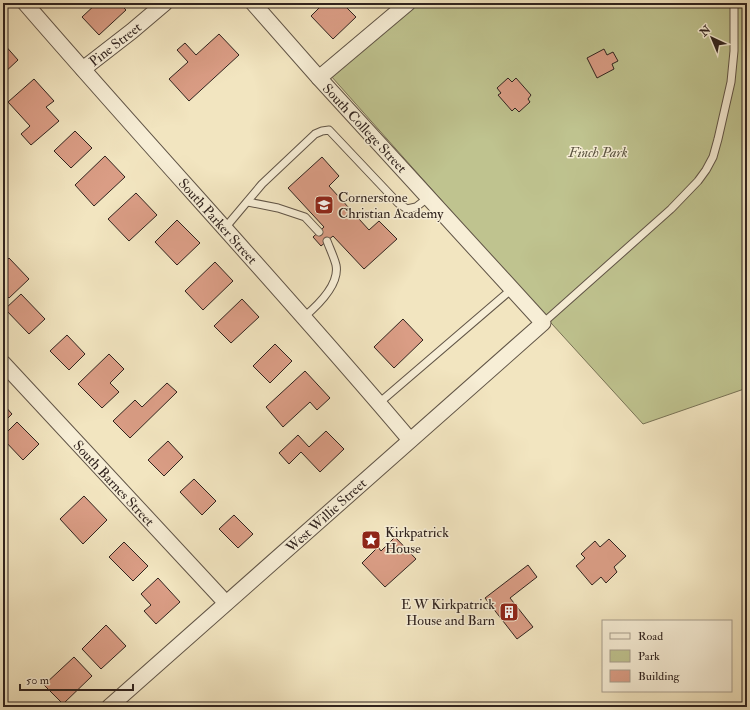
<svg xmlns="http://www.w3.org/2000/svg" width="750" height="710" viewBox="0 0 750 710" font-family="'IM FELL Double Pica',serif">
<style>
.green{fill:#bfc38f;stroke:#787356}
.building{fill:#da9d85;stroke:#30231e}
.lines{fill:none;stroke-linecap:round;stroke-linejoin:round}
.lane-casing{stroke:#605446;stroke-width:9}
.street-casing{stroke:#605446;stroke-width:17}
.lane{stroke:#f7eed6;stroke-width:7}
.street{stroke:#f7eed6;stroke-width:15}
.labels{text-anchor:middle;stroke-width:3;stroke-linejoin:round;paint-order:stroke}
.street-label{font-size:14px;fill:#30231e;stroke:#f7eed6}
.park-label{font-size:14px;font-style:italic;fill:#5b5340;stroke:#f7eed6}
.poi-label{font-size:14px;fill:#30231e;stroke:#f7eed6;text-anchor:start}
</style>
<rect width="100%" height="100%" fill="#f2e5c0"/>
<filter id="stains"><feTurbulence type="fractalNoise" baseFrequency=".005" numOctaves="4"/><feColorMatrix values="0 0 0 0 .2 0 0 0 0 .09 0 0 0 0 .02 0 0 0 .5 -.17"/></filter>
<radialGradient id="worn" r=".72"><stop offset=".6" stop-color="#630" stop-opacity="0"/><stop offset="1" stop-color="#630" stop-opacity=".3"/></radialGradient>
<!-- green -->
<path class="green" d="M416 3H747V388L643 424 532 302 331 76Z"/>
<!-- building -->
<g class="building">
<path d="M97 3H119L126 10 99 35 82 17Z"/>
<path d="M324 3H342L356 17 333 39 311 16Z"/>
<path d="M219 34 239 55 189 101 169 79 188 62 177 50 185 43 196 55Z"/>
<path d="M3 43 18 60 3 74Z"/>
<path d="M604 49 607 55 613 52 618 61 612 64 614 69 597 78 587 58Z"/>
<path d="M508 78 512 82 516 78 531 95 528 99 530 102 519 112 515 108 512 111 498 95 501 93 497 88Z"/>
<path d="M34 79 54 101 46 107 59 121 31 145 21 134 30 126 8 102Z"/>
<path d="M75 131 92 148 71 168 54 151Z"/>
<path d="M105 156 125 177 94 206 75 185Z"/>
<path d="M322 157 339 176 329 186 369 230 379 221 397 239 364 269 333 236 321 246 313 237 324 227 288 188Z"/>
<path d="M136 193 157 215 129 241 108 219Z"/>
<path d="M177 220 200 243 177 265 155 242Z"/>
<path d="M9 258 29 279 9 298 3 292V264Z"/>
<path d="M215 262 233 281 203 310 185 291Z"/>
<path d="M21 294 45 319 29 334 5 309Z"/>
<path d="M242 299 259 317 231 343 214 326Z"/>
<path d="M403 319 423 340 394 368 374 347Z"/>
<path d="M67 335 85 354 69 370 50 351Z"/>
<path d="M275 344 292 361 270 383 253 366Z"/>
<path d="M109 354 124 369 110 383 119 392 102 408 78 384Z"/>
<path d="M305 371 330 398 317 410 310 402 283 427 266 407Z"/>
<path d="M167 383 177 392 130 438 113 421 135 400 142 407Z"/>
<path d="M3 404 12 414 3 423Z"/>
<path d="M17 422 39 444 23 460 3 439V436Z"/>
<path d="M326 431 344 449 320 472 301 452 289 464 279 453 298 435 309 447Z"/>
<path d="M168 441 183 457 164 476 148 460Z"/>
<path d="M194 479 216 501 202 515 180 492Z"/>
<path d="M84 496 107 520 83 544 60 519Z"/>
<path d="M234 515 253 534 238 548 219 529Z"/>
<path d="M395 537 416 559 385 587 362 563 378 547 381 551Z"/>
<path d="M609 539 626 556 614 567 617 572 606 583 601 577 592 585 576 566 585 558 581 554 595 541 600 547Z"/>
<path d="M124 542 148 566 133 581 109 557Z"/>
<path d="M528 565 537 577 510 598 533 627 517 639 485 598Z"/>
<path d="M158 578 180 602 156 624 144 611 151 605 141 594Z"/>
<path d="M106 625 126 646 101 669 82 649Z"/>
<path d="M74 657 92 676 63 704 44 685Z"/>
</g>
<g class="lines">
<!-- lane casing -->
<g class="lane-casing">
<g id="lane">
<path d="M248 202 278 208 305 217 319 232"/>
<path d="M225 228 262 184 315 134 322 131 329 130 398 203 407 209 416 207 429 197"/>
<path d="M304 317C317 306 340 285 336 265 334 257 330 249 327 241"/>
<path d="M543 323 671 209 698 181 706 170 713 157 718 139 731 82 734 51V3"/>
<path d="M379 403 512 289"/>
</g>
</g>
<!-- street casing -->
<g class="street-casing">
<g id="street">
<path d="M25 3C152 150 285 292 410 440"/>
<path d="M83 69 132 31 165 3"/>
<path d="M319 78 408 3"/>
<path d="M3 363 226 603"/>
<path d="M109 707 543 323 319 78 253 3"/>
</g>
</g>
<!-- lane -->
<use href="#lane" class="lane"/>
<!-- street -->
<use href="#street" class="street"/>
</g>
<!-- icons -->
<defs>
<g id="school-square" transform="scale(1)"><rect x="-9" y="-9" width="18" height="18" rx="4" fill="#8f2418" stroke="#f7eed6"/><path d="M0-5L7-2L0 1L-7-2ZM-4 1L0 2.5L4 1V4Q0 6-4 4Z" fill="#fff"/></g>
<g id="sight-square" transform="scale(1)"><rect x="-9" y="-9" width="18" height="18" rx="4" fill="#8f2418" stroke="#f7eed6"/><path d="M0-6L1.8-2.2L6-1.7L2.9 1.2L3.7 5.4L0 3.3L-3.7 5.4L-2.9 1.2L-6-1.7L-1.8-2.2Z" fill="#fff"/></g>
<g id="building-square" transform="scale(1)"><rect x="-9" y="-9" width="18" height="18" rx="4" fill="#8f2418" stroke="#f7eed6"/><path d="M-4-6H4V6H1V3H-1V6H-4ZM-2.5-4.3h1.7v1.8h-1.7ZM.8-4.3h1.7v1.8H.8ZM-2.5-1h1.7V.8h-1.7ZM.8-1h1.7V.8H.8Z" fill="#fff"/></g>
</defs>
<g fill-rule="evenodd">
<use href="#school-square" x="324" y="205"/>
<use href="#sight-square" x="371" y="540"/>
<use href="#building-square" x="509" y="612"/>
</g>
<g class="labels">
<!-- street labels -->
<g class="street-label">
<text transform="translate(115 44) rotate(-38)" y="5">Pine Street</text>
<text transform="translate(365 128) rotate(47)" y="5">South College Street</text>
<text transform="translate(218 221) rotate(48)" y="5">South Parker Street</text>
<text transform="translate(114 483) rotate(47)" y="5">South Barnes Street</text>
<text transform="translate(326 515) rotate(-42)" y="5">West Willie Street</text>
</g>
<!-- park labels -->
<g class="park-label">
<text x="598" y="157">Finch Park</text>
</g>
<!-- poi labels -->
<g class="poi-label">
<text x="338" y="202">Cornerstone<tspan x="338" dy="16">Christian Academy</tspan></text>
<text x="385" y="537">Kirkpatrick<tspan x="385" dy="16">House</tspan></text>
<text x="495" y="609" text-anchor="end">E W Kirkpatrick<tspan x="495" dy="16">House and Barn</tspan></text>
</g>
</g>
<!-- margin -->
<rect width="750" height="710" fill="none" stroke="#f2e5c0" stroke-width="16"/>
<rect x="4" y="4" width="742" height="702" fill="none" stroke="#30231e" stroke-width="2"/>
<rect x="8" y="8" width="734" height="694" fill="none" stroke="#30231e"/>
<!-- legend -->
<rect x="602" y="620" width="130" height="72" fill="#f7eed6" stroke="#a79d8c"/>
<rect x="610" y="633" width="20" height="6" fill="#f7eed6" stroke="#a79d8c"/>
<text x="638" y="640" font-size="12" fill="#30231e">Road</text>
<rect x="610" y="650" width="20" height="12" fill="#bfc38f" stroke="#a79d8c"/>
<text x="638" y="660" font-size="12" fill="#30231e">Park</text>
<rect x="610" y="670" width="20" height="12" fill="#da9d85" stroke="#a79d8c"/>
<text x="638" y="680" font-size="12" fill="#30231e">Building</text>
<!-- north arrow -->
<g transform="translate(712 38) rotate(316)" stroke="#f7eed6" stroke-width="3" paint-order="stroke">
<path d="M0-3L7 15L0 10L-7 15Z" fill="#30231e"/>
<text y="-6" font-size="11" font-weight="bold" text-anchor="middle" fill="#30231e">N</text>
</g>
<!-- scale -->
<path d="M20 684v6h113v-6" fill="none" stroke="#30231e" stroke-width="2"/>
<text x="26" y="684" font-size="12" fill="#30231e" stroke="#f7eed6" stroke-width="3" paint-order="stroke">50 m</text>
<rect width="100%" height="100%" filter="url(#stains)"/>
<rect width="100%" height="100%" fill="url(#worn)"/>
</svg>
